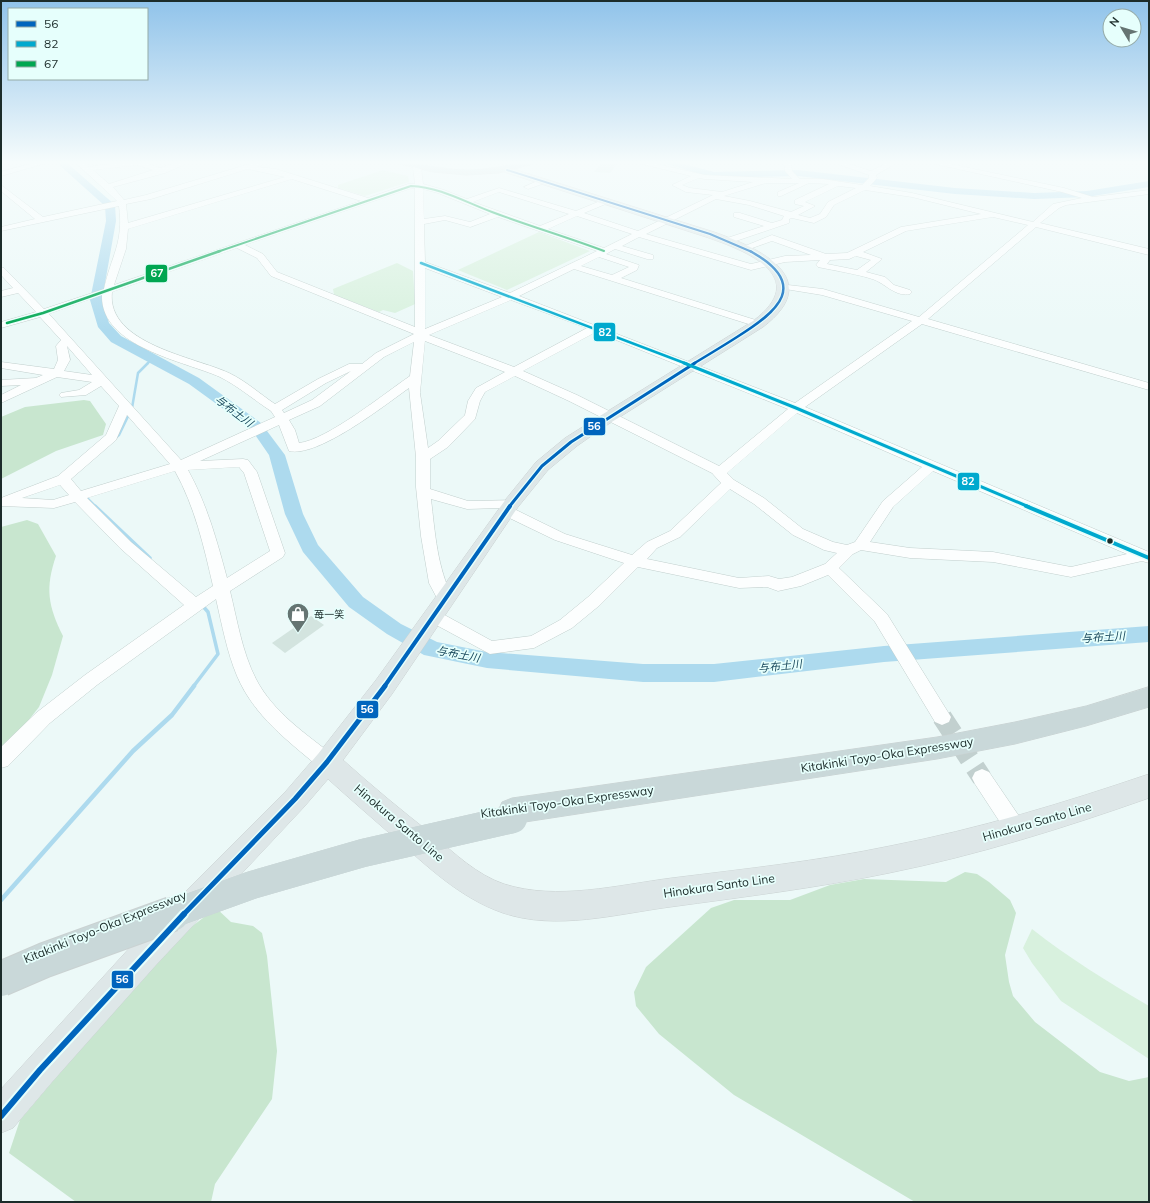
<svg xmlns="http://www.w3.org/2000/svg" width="1150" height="1203" viewBox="0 0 1150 1203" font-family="Mulish,'Noto Sans JP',sans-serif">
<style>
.green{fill:#d8f1de}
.forest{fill:#c8e6cf}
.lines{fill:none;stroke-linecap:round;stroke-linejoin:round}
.stream-far3{stroke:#addaee;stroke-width:2}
.stream-far2{stroke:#addaee;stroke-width:2.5}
.stream-far1{stroke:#addaee;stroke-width:3.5}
.stream{stroke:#addaee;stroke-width:4.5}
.river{fill:#addaee;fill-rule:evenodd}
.building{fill:#d3e4df}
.minor-tunnel{stroke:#c2d0cf;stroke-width:20;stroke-dasharray:20 10;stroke-linecap:butt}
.minor-casing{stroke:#c1cfcd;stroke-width:1}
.major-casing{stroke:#cad2d2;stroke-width:1}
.highway-casing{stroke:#cad2d2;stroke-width:1}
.minor{fill:#fcfefe;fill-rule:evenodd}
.major{fill:#dee7e8;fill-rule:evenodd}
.highway{fill:#c9d8d9;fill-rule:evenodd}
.highway-bridge-far1-casing{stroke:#cad2d2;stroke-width:28;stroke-linecap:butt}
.highway-bridge-casing{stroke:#cad2d2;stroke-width:36;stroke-linecap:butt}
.highway-bridge-far1{stroke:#c9d8d9;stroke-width:28}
.highway-bridge{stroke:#c9d8d9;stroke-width:34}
.bus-1-far5-casing{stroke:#e6fffc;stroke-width:3.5}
.bus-1-far4-casing{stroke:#e6fffc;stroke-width:4.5}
.bus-1-far3-casing{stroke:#e6fffc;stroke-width:5.5}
.bus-1-far2-casing{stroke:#e6fffc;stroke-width:7}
.bus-1-far1-casing{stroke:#e6fffc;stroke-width:8}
.bus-1-casing{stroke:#e6fffc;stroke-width:10}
.bus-2-far2-casing{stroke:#e6fffc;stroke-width:4.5}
.bus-2-far1-casing{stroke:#e6fffc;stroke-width:5.5}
.bus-2-casing{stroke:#e6fffc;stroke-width:7}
.bus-3-far1-casing{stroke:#e6fffc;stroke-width:3.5}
.bus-3-casing{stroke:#e6fffc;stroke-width:4.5}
.bus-1-far5{stroke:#0065bd;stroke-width:2}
.bus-1-far4{stroke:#0065bd;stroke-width:2.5}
.bus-1-far3{stroke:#0065bd;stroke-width:3}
.bus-1-far2{stroke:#0065bd;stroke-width:4}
.bus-1-far1{stroke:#0065bd;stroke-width:5}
.bus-1{stroke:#0065bd;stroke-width:6}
.bus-2-far2{stroke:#00a9ce;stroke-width:2.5}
.bus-2-far1{stroke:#00a9ce;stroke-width:3}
.bus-2{stroke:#00a9ce;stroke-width:4}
.bus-3-far1{stroke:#00a651;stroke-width:2}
.bus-3{stroke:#00a651;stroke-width:2.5}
.bus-dot{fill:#1c2c2a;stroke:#e6fffc;stroke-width:1.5}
.labels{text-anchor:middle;stroke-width:3.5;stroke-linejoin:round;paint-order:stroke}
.poi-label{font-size:10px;fill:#1c2c2a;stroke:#e6fffc;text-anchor:start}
.water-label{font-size:11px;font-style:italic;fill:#16465a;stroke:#e6fffc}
.near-street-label{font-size:12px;fill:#1c2c2a;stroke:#e6fffc}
.line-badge{stroke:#e6fffc;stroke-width:1.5}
.badge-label{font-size:11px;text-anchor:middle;font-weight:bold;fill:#fff}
</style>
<rect width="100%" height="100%" fill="#ecf9f8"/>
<!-- green -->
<g class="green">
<path d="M383 170 408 176 409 182 365 196 338 188V185Z"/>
<path d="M539 232 590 251 507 290 458 270Z"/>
<path d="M397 263 413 271 415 304 413 305 395 313 383 310 379 312 334 295 333 289Z"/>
<path d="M1032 929C1069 958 1108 982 1149 1006V1059L1061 1001 1032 963 1023 948Z"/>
</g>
<!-- forest -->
<g class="forest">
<path d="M84 400 90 401 106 424 103 435 56 451 1 479V417L25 407Z"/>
<path d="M27 520 38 524 56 556C45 588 48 606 63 636L52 675 39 707 1 755V527Z"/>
<path d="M965 872 977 874 989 882 1010 900 1016 913 1005 955 1009 982 1013 996 1035 1022 1100 1072 1129 1081 1149 1077V1202H915L734 1095 659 1034 636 1006 634 992 646 967 711 908 734 900H790L830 885 864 879 946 882Z"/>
<path d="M216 908 231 922 253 926 262 933 267 956 277 1051 272 1099 215 1184 211 1202H76L9 1153 20 1120 169 944Z"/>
</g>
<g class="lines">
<!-- stream-far3 -->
<path class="stream-far3" d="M147 364 152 359"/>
<!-- stream-far2 -->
<g class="stream-far2">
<path d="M114 439 119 435 132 408 138 373 148 363"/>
<path d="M84 495 96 507"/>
</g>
<!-- stream-far1 -->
<g class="stream-far1">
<path d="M95 506 150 558"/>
<path d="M193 687 218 654 208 612 201 604"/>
</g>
<!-- stream -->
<path class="stream" d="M1 900 133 751 172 715 194 686"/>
<!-- river -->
<g class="river">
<path d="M56 162H66L115 205 116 221 102 300 109 323 121 336 199 378 261 423 285 455 303 514 318 545 363 597 401 624 437 642 487 652 643 664H714L884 646 1149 626V642L884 662 714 682H643L487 668 424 655 387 634 349 607 303 552 285 514 269 455 251 429 189 384 111 342 98 327 90 300 106 221 105 206Z"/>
<path d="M660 162H676L714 172 798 170 955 188 1034 193 1087 191 1149 181V187L1087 197 1034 199 955 194 798 176 714 178Z"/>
</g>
</g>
<!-- building -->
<g class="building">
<path d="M602 163 617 164 610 173 594 172Z"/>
<path d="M311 616 324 625 285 653 272 643Z"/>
</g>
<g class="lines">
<!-- minor-tunnel -->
<path class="minor-tunnel" d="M942 717 982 778"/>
<!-- minor casing -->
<g class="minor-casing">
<g id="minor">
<path d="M37 162H50L1 176V172Z"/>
<path d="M75 162H83L88 167 124 162H143L160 168 178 162H190L165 173 113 187 124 200 146 195 256 162H268L257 167 276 169 368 198 408 184H415L413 167 415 162H422L421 167 423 184 444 190 467 199 499 188 576 211 605 199H608V203L584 213 638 231 713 195 686 192 672 185 691 176 634 162H648L705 175 792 179 785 171 784 162H791L792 171 800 179H823L862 185 869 178V175L832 162H843L871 171 889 162H898L876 175 877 178 870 186 912 193 1033 222 1053 204 1082 198 1062 192 926 162H941L1064 188 1093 197 1149 190V194L1066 205 1059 208 1040 223 1149 249V255L1036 227 928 319 1149 383V390L922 324 805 407 1149 552V563L1142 561 1071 577 993 562 910 558 861 550 853 554 839 568 887 614 951 717 949 722 942 725 935 722 875 622 828 575 801 586 778 591 767 587 739 588 638 567 600 605 572 628 534 648 490 654 427 620 425 616 427 612 433 610 439 612 492 641 531 636 560 620 588 597 624 563 555 540 501 514 499 511 501 508 467 509 431 499C435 532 437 568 453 598L451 602 445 604 439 602 429 583 421 536 416 487V457L409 388C385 405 318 458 289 451L279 425 200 461 243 459 248 460 257 472 285 553 283 557 230 591C237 619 242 652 256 679 273 712 306 734 334 756L337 762 334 768 327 770 320 768C288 741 254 716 237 676 227 652 222 625 216 599L97 685 50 723 8 766 1 768V747L36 713 85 675 184 605 120 548 75 502 54 508 1 506V498L58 476 106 435 119 406 101 386 86 395 61 397 59 395 61 393 79 390 92 382 57 377 1 403V395L21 385 1 386V380L36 378 43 375 1 368V362L54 369 58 360 56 346 61 340 40 317 1 328V322L36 312 18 293 1 297V291L13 288 1 275V267L4 268 44 309 104 289C111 256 124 243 119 206L1 231V227L35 219 1 191V185L43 217 117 201ZM137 165 153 170 109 184 93 170ZM248 169 285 177 128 223 126 204 151 199ZM699 178 705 179 753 182 722 192 690 188 682 185ZM292 179 361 201 114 285 126 249 128 229ZM766 183H799L778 192V196H781L809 183 829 184 795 200V204L804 206 791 212 750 201 724 196ZM838 186 856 188 828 202 820 214 810 218 798 215 815 206 805 202ZM412 188H415V327L277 272 263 254 245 245ZM423 189 438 193 490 214 470 222 445 216 424 219ZM865 190 912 197 981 214 901 227 847 253 826 254 772 235 740 248 744 251 772 241 811 255 785 256 751 264 646 234 716 199 749 205 784 216 782 220 772 223 740 213H734V217L764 226 724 239 723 241 727 244 789 223V219L792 218 814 223 826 217 834 205ZM499 192 569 214 540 226 473 202ZM577 216 632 234 604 248 548 229ZM498 217 597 251 510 293 425 262 424 224 445 220 470 227ZM993 217 1028 225 919 317 823 289 779 284V288L822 295 912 321 795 403 519 296 574 269 758 327 763 324 762 322 621 278 637 270 639 265 606 254 615 249 647 259H653V255L622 246 639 237 751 270 785 262 820 260 816 265 818 267C831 270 870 276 879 282 888 287 898 297 910 294L912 292 910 290 894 285 885 277 866 272 882 259 863 252 906 231ZM237 248 257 258 271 276 414 334 376 353 362 364H349L318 379 275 404C260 394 246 381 229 373 195 357 106 344 112 292ZM856 256 871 260 857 270 827 264 830 260 849 259ZM599 257 629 267 612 275 581 266ZM425 268 502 297 425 329ZM102 295C100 347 184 361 220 377 238 386 254 400 271 411L275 417 181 460 49 314ZM511 300 587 328 514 367 429 335ZM596 332 788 409 719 466 577 395 523 371ZM425 341 505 372 476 388 468 401 465 415 438 441 428 448 420 393ZM414 342 410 376C385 393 327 440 299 443L295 430 289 420 320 406 384 357ZM67 346 92 375 64 371 70 360ZM351 371 312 400 284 413 282 410 326 383ZM515 376 569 401 712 473 721 483 670 531 647 542 632 555 565 534 510 507 517 506 519 503 517 500 468 501 430 489V459L448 447 475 419 480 401 485 392ZM797 413 922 467 883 501 855 542 847 545 833 542 803 529 764 498 734 480 727 473ZM127 415 170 464 81 491 71 479 116 440ZM239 467 244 473 270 551 227 578C217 541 207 504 188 470ZM175 471C195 507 204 547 213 586L196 597 131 542 87 498ZM933 471 1127 554 1071 567 993 552 910 548 870 542 893 507ZM60 485 69 495 53 500 22 498ZM730 489 754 504 793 535 824 550 837 553 825 564 792 577 779 579 769 576 739 578 647 559 657 548 680 537Z"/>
<path d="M542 179H545V183L528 189 524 187Z"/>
<path d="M982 769 989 772 1023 822 1026 829 1023 836 1016 839 1009 836 975 784 972 778 975 772Z"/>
</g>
</g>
<!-- major casing -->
<g class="major-casing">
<path id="major" d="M507 167 714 232C760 248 826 279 763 327L607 425 577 446 548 470 518 507 392 694 343 760C372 786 402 811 433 835 454 853 477 875 504 884 557 901 618 885 672 878 745 869 818 861 890 846 978 829 1064 803 1149 774V798C1064 828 978 855 889 873 817 888 743 897 670 907 617 914 556 931 503 913 460 898 428 867 395 838 372 818 350 799 328 779L304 807 156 965 52 1082 13 1128 1 1133V1089L134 943 286 791 318 754 376 680 506 499 536 462 565 438 595 419 753 321C812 277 747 251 706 237L504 172 502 170Z"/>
</g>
<!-- highway casing -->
<g class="highway-casing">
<g id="highway">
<path d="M392 162C417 162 442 170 468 170 492 170 516 162 540 162L499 173 466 175 433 172Z"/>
<path d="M1149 687V707L1086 726 1015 744 937 759 512 824 502 820 498 811 502 802 512 798 937 737 1015 722 1086 706Z"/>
</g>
</g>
<!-- minor -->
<use href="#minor" class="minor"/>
<!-- major -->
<use href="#major" class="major"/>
<!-- highway -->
<use href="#highway" class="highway"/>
<!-- highway-bridge-far1 casing -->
<g class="highway-bridge-far1-casing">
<path id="highway-bridge-far1" d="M169 915 252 885 363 853 513 819"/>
</g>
<!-- highway-bridge casing -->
<g class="highway-bridge-casing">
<path id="highway-bridge" d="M1 979 45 960 172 914"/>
</g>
<!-- highway-bridge-far1 -->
<use href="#highway-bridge-far1" class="highway-bridge-far1"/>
<!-- highway-bridge -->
<use href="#highway-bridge" class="highway-bridge"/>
<!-- bus-1-far5 casing -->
<g class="bus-1-far5-casing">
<path id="bus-1-far5" d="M507 170 710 234 752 252"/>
</g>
<!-- bus-1-far4 casing -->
<g class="bus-1-far4-casing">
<path id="bus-1-far4" d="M693 364C708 355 723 346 737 337 779 311 810 284 750 251"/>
</g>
<!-- bus-1-far3 casing -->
<g class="bus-1-far3-casing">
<path id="bus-1-far3" d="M509 507 542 466 571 442 695 363"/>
</g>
<!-- bus-1-far2 casing -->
<g class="bus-1-far2-casing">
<path id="bus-1-far2" d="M384 687 510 506"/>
</g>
<!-- bus-1-far1 casing -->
<g class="bus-1-far1-casing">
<path id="bus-1-far1" d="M183 915 295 799 327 762 385 686"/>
</g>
<!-- bus-1 casing -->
<g class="bus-1-casing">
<path id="bus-1" d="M1 1116 40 1070 184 914"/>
</g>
<!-- bus-2-far2 casing -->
<g class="bus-2-far2-casing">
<path id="bus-2-far2" d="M421 263 687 364"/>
</g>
<!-- bus-2-far1 casing -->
<g class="bus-2-far1-casing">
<path id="bus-2-far1" d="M684 363 796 408 1029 507"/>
</g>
<!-- bus-2 casing -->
<g class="bus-2-casing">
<path id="bus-2" d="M1026 506 1149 558"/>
</g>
<!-- bus-3-far1 casing -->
<g class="bus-3-far1-casing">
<path id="bus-3-far1" d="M217 252 411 186C440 187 465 202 492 212 529 226 567 237 604 251"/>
</g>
<!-- bus-3 casing -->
<g class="bus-3-casing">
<path id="bus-3" d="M7 323 43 313 220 251"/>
</g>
<!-- bus-1-far5 -->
<use href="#bus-1-far5" class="bus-1-far5"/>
<!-- bus-1-far4 -->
<use href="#bus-1-far4" class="bus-1-far4"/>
<!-- bus-1-far3 -->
<use href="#bus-1-far3" class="bus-1-far3"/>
<!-- bus-1-far2 -->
<use href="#bus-1-far2" class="bus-1-far2"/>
<!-- bus-1-far1 -->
<use href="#bus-1-far1" class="bus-1-far1"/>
<!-- bus-1 -->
<use href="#bus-1" class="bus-1"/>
<!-- bus-2-far2 -->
<use href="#bus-2-far2" class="bus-2-far2"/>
<!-- bus-2-far1 -->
<use href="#bus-2-far1" class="bus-2-far1"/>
<!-- bus-2 -->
<use href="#bus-2" class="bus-2"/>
<!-- bus-3-far1 -->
<use href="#bus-3-far1" class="bus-3-far1"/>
<!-- bus-3 -->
<use href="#bus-3" class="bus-3"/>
</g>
<!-- sky -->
<linearGradient id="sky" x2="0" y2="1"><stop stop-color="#90c3ea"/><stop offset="0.49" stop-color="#f6fcfc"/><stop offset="1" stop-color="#f6fcfc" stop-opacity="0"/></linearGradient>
<rect width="1150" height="331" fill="url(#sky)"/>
<!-- icons -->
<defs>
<g id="shop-pin" transform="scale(1.15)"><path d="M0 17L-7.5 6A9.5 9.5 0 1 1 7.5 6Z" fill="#657472" stroke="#e6fffc"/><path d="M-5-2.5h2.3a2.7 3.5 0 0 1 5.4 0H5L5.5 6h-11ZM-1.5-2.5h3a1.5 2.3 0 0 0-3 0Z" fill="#fff"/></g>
</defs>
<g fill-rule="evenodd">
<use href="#shop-pin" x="298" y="614"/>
</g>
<!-- markers -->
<circle class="bus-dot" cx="1110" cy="541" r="3.5"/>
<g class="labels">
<!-- poi labels -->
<g class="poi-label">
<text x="314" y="618">苺一笑</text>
</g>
<!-- water labels -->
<g class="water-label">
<text transform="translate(234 411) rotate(37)" y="4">与布土川</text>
<text transform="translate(1103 637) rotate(-4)" y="4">与布土川</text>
<text transform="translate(458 654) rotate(11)" y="4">与布土川</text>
<text transform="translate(780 666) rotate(-6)" y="4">与布土川</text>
</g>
<!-- near-street labels -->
<g class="near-street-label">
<text transform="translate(887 755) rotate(-9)" y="4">Kitakinki Toyo-Oka Expressway</text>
<text transform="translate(567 802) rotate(-8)" y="4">Kitakinki Toyo-Oka Expressway</text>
<text transform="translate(1037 822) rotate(-16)" y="4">Hinokura Santo Line</text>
<text transform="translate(399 823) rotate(40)" y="4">Hinokura Santo Line</text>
<text transform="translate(719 886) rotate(-8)" y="4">Hinokura Santo Line</text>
<text transform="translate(105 927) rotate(-22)" y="4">Kitakinki Toyo-Oka Expressway</text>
</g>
</g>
<g class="line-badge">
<rect x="145" y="264" width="23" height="19" rx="4" fill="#00a651"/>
<rect x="593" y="322" width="23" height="20" rx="4" fill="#00a9ce"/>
<rect x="583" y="417" width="23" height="19" rx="4" fill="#0065bd"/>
<rect x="957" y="472" width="23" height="19" rx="4" fill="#00a9ce"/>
<rect x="356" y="700" width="23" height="19" rx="4" fill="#0065bd"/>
<rect x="111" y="970" width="23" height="19" rx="4" fill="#0065bd"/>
</g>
<g class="badge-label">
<text x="157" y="277">67</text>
<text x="605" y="336">82</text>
<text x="594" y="430">56</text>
<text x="968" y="485">82</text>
<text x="367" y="713">56</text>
<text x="122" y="983">56</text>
</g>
<!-- border -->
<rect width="1150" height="1203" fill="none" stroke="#1c2c2a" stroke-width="4"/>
<!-- legend -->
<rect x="8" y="8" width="140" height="72" fill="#e6fffc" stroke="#95aba8"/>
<rect x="16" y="21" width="20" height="6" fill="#0065bd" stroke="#95aba8"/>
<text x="44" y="28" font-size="12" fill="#1c2c2a">56</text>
<rect x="16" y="41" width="20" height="6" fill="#00a9ce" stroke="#95aba8"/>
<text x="44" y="48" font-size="12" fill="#1c2c2a">82</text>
<rect x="16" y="61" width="20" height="6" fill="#00a651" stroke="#95aba8"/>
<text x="44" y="68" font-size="12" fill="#1c2c2a">67</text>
<!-- north arrow -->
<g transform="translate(1122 28) rotate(308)"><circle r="19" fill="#e6fffc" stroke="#95aba8"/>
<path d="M0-3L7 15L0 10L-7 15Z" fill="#657472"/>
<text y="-6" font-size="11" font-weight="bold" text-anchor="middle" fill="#1c2c2a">N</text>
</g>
</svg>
